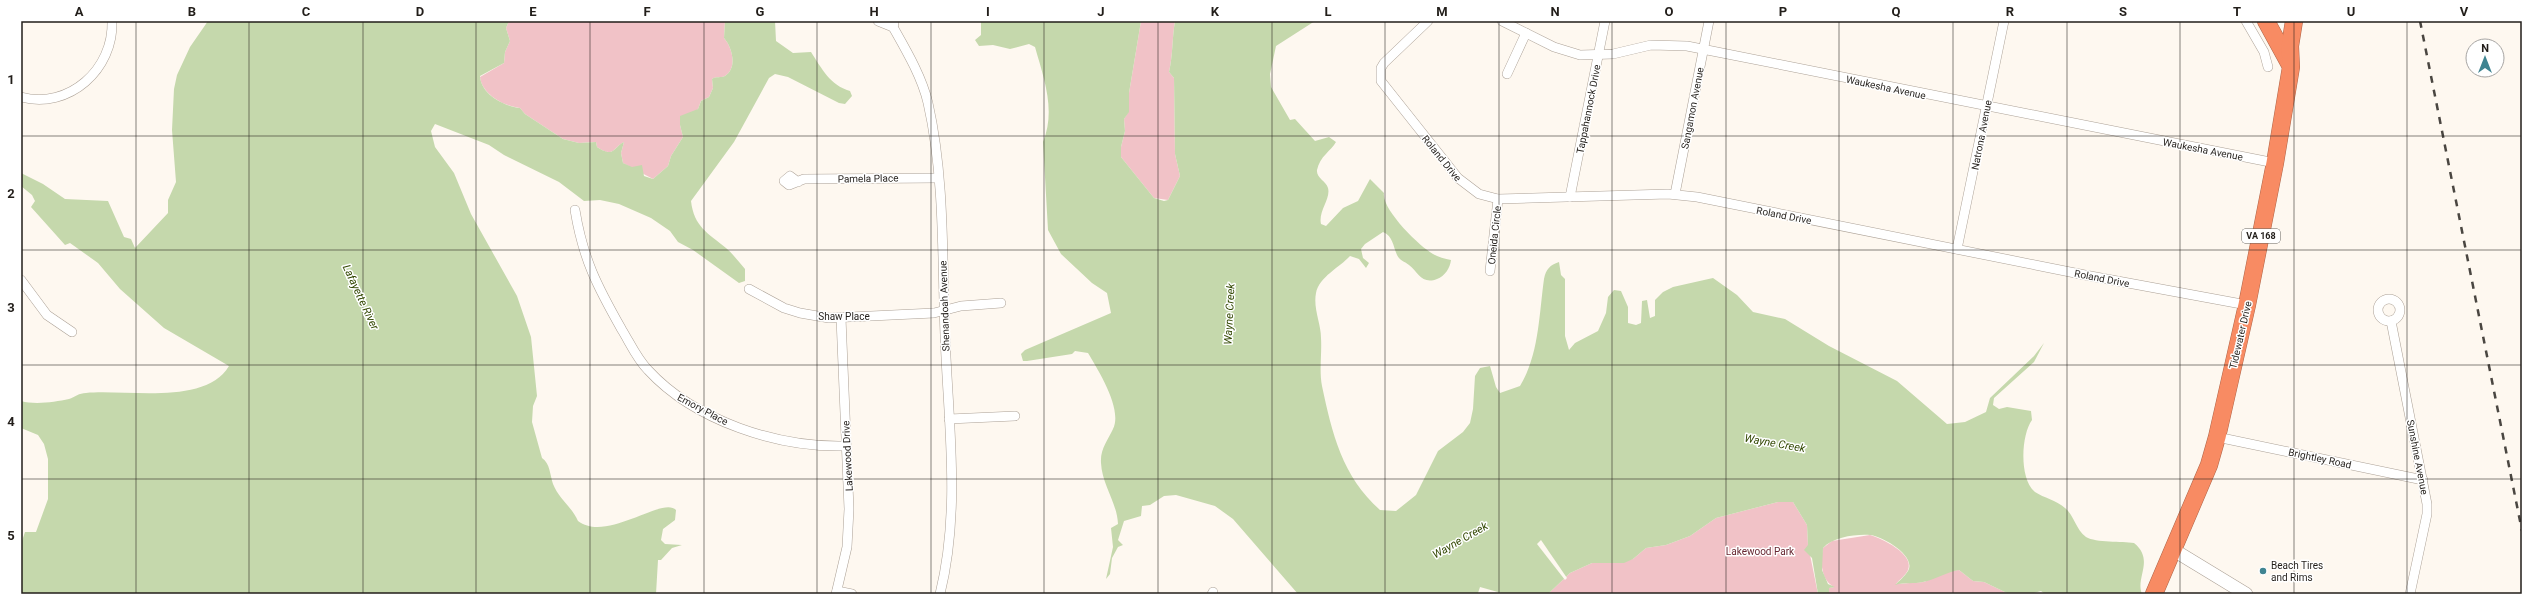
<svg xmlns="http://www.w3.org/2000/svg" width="2543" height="615" viewBox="0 0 2543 615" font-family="Roboto,sans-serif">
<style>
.green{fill:#f1c2c7}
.water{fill:#c5d8ac}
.pier{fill:#fef8f0}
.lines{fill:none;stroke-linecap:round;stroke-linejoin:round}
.street-casing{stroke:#aca196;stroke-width:10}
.secondary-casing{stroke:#aca196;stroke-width:14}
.highway-casing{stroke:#ad6549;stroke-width:18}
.street{stroke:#fff;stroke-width:9}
.secondary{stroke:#fff;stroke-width:13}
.highway{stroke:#f88b63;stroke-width:17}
.rail{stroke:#4a4641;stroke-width:2.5;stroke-dasharray:7 7;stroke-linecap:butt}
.grid{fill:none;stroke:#221e1a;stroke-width:1;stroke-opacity:0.55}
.poi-dot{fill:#3f8491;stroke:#fff;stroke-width:1.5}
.labels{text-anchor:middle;stroke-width:3;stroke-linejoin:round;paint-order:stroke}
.shield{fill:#fff;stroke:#64625f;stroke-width:1}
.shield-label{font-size:9px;font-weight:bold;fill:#221e1a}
.street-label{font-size:10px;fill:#221e1a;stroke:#fff}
.park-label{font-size:10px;fill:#672732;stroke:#fff}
.poi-label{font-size:10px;fill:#221e1a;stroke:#fff;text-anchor:start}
.water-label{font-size:11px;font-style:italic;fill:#334803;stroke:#fff}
.neatline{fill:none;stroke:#221e1a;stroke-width:1.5}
.grid-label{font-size:13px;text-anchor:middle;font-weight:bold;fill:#221e1a}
</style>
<rect width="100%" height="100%" fill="#fef8f0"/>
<!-- green -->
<g class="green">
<path d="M509 21H725L724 38C732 47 738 68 725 76 721 78 717 76 712 79L713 88 709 97 701 101 698 109 680 125 683 137 671 156 668 166 653 179 623 163 621 153 624 142C613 147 615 159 597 147L596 142 579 143 563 139 525 114 520 108C503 106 482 94 480 77L504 63 505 52 510 41 506 28Z"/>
<path d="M1141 21H1175C1172 38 1173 55 1169 72L1174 78 1175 154 1180 176 1168 200 1154 198 1121 157V147L1125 131 1124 119 1129 111V93Z"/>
<path d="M1778 502H1793L1807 525 1808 545 1818 594H1548L1570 573 1592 563 1633 559 1646 548 1666 545 1690 536 1716 518Z"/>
<path d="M1870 535C1881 538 1915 554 1908 570 1906 575 1899 580 1896 584L1924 582 1949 571 1959 570 1973 581 1984 582 2009 594H1829V588L1834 587C1821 580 1820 561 1823 548L1832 541Z"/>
</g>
<!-- water -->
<g class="water">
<path d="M208 21H509L506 28 510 41 505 52 504 63 480 76C481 94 503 106 520 108L525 114 563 139 579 143 596 142 597 147C615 159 614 146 624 142L621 153 623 163 632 167 642 165 644 176 653 179 668 166 671 156 683 137 680 125V116L698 109 701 101 709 97 713 88 712 79C716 76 721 78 725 76 738 68 732 47 724 38L725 21H775L776 41 793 53 811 52C822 69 830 85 850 91L852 96 845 104 839 103 788 77 775 74 769 78 734 142 691 201C694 227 708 233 726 248 733 254 739 262 745 269V281L739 283 693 250 678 242 670 231 651 218 619 204 600 200 584 201 559 182 504 155 489 145 435 124 431 131 435 147 454 173 471 214 517 296 531 337 537 396 533 406 532 422 542 458C550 463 550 475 553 484 559 499 572 507 578 521 607 543 662 496 676 510L675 520 663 529 661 540 665 544 682 545 672 548 661 560H658L656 594H21V544L25 532H36L48 499V459L44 444 38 435 21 428V401C35 405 55 402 69 399 75 397 79 393 86 393 126 389 205 406 229 366L164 328 120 289 98 263 70 243 65 245 31 207 35 201 32 195 21 186V173L43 184 65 199 108 201 124 237 131 239 135 248 168 213V200L176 182 172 130 174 89 177 75 190 47Z"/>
<path d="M981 21H1141L1129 93V112L1124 119 1125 131 1121 147V157L1154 198 1164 201 1168 200 1180 176 1175 154 1174 78 1169 72C1173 55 1172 38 1175 21H1315L1276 46 1270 74 1271 87 1290 120 1295 119 1315 141 1329 137 1336 142C1331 151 1320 156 1317 170 1316 178 1326 181 1328 188 1331 199 1318 211 1321 224L1326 226 1343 208 1358 201 1370 179 1384 193C1381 209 1420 247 1433 254 1438 257 1445 259 1451 260 1450 268 1445 276 1437 279 1422 285 1418 272 1409 265 1404 261 1400 261 1397 255 1393 246 1393 236 1383 232L1365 244 1361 249 1363 258 1369 263 1366 268 1359 259 1350 256C1340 267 1319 277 1316 293 1313 309 1321 323 1321 338 1322 353 1319 371 1322 386 1332 433 1342 476 1380 510L1396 511 1416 495 1438 451 1463 432 1470 423 1473 409 1475 376 1480 368 1490 366 1496 387 1500 393 1520 386C1539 355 1539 315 1544 279 1546 269 1550 265 1559 262L1561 275 1565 279V336L1569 350 1575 343 1598 331 1606 313 1608 297 1614 290 1621 291 1628 307V323L1636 325 1641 323 1642 301 1647 300 1650 318 1655 316V300L1663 292 1673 287 1713 278 1737 295 1753 312 1785 319 1829 346 1897 381 1947 424 1965 422 1986 412 1990 398 2034 356 2044 343 2034 362 1994 398 1993 405 1999 409 2007 407 2031 411 2032 420C2021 435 2019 479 2035 492 2044 498 2056 500 2065 508 2074 515 2076 530 2086 537 2096 543 2122 541 2134 543 2155 560 2135 578 2142 594H2045L2041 591 2030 594H2009L1984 582 1973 581 1959 570C1946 572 1935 580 1923 582 1914 584 1905 582 1895 585 1899 581 1905 576 1908 571 1917 556 1882 536 1870 535 1856 534 1833 537 1823 548L1822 570 1828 584 1835 587 1829 588V594H1818L1812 558 1804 550 1808 545 1807 525 1793 502H1778L1716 518 1690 536 1666 545 1646 548 1633 559 1624 563H1592L1570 573 1548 594H1298L1233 519 1215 506 1176 495 1164 496 1150 505 1142 506 1141 516 1124 521 1118 540 1123 545 1118 547 1112 558 1110 574 1106 579 1113 547 1111 528 1118 524C1117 502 1102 485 1101 463 1100 449 1108 440 1113 429 1123 409 1098 370 1088 353L1075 351 1072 354 1027 361H1023L1021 354 1025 350 1111 313 1107 293 1092 283 1061 254 1048 230 1043 142C1056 110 1044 79 1035 47L1029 44 1010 49 993 45 979 46 975 40 981 35Z"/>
</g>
<!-- pier -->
<g class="pier">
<path d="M1541 540 1567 578 1565 580 1537 544Z"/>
<path d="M1480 587 1505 594 1478 593Z"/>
</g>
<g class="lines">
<!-- street casing -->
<g class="street-casing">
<g id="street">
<path d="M878 21 893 27 894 23"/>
<path d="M1428 21 1384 63 1381 68V81L1458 178 1479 194 1498 199 1668 194 1697 197 2085 275 2247 305"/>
<path d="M1502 21 1554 47 1580 55 1613 54 1651 45 1687 46 2275 163"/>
<path d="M2246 21 2264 52 2268 67"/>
<path d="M893 27C906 50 922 77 928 103 945 178 942 259 945 335 948 421 961 509 940 594"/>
<path d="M1507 74 1526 33"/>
<path d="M21 97C69 110 114 69 112 21"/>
<path d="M798 182 790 176 784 181 789 185 804 179 938 178"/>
<path d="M1675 194 1709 21"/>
<path d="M1570 197 1605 21"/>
<path d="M575 210C583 259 597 286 622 330 630 343 637 359 648 370 695 421 778 448 846 446"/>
<path d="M1957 249 2004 21"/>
<path d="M1490 271 1498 199"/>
<path d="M21 280 47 315 72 332"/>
<path d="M749 289 784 308 800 313 829 318 934 313 961 306 1001 303"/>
<circle cx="2389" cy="310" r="11"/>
<path d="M2391 321 2427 504V514L2410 594"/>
<path d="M949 419 1015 416"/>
<path d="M2217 437 2423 480"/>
<path d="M837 591 852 594"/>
<path d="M836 594 847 547 849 509 841 318"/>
<path d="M1212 594 1213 592"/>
</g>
</g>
<!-- secondary casing -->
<g class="secondary-casing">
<path id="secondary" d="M2172 549 2246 594"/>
</g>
<!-- highway casing -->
<g class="highway-casing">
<g id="highway">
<path d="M2266 21 2289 63"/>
<path d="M2154 594 2209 465 2217 437 2247 305 2275 163 2291 67 2290 46 2294 21"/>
</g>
</g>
<!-- street -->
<use href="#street" class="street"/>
<!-- secondary -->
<use href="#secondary" class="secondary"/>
<!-- highway -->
<use href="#highway" class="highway"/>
<!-- rail -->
<path class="rail" d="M2420 21 2522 531"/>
</g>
<!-- grid -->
<path class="grid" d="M136 21V594M249 21V594M363 21V594M476 21V594M590 21V594M704 21V594M817 21V594M931 21V594M1044 21V594M1158 21V594M1272 21V594M1385 21V594M1499 21V594M1612 21V594M1726 21V594M1839 21V594M1953 21V594M2067 21V594M2180 21V594M2294 21V594M2407 21V594M21 136H2522M21 250H2522M21 365H2522M21 479H2522"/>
<!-- markers -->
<circle class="poi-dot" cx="2263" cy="571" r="4"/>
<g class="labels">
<!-- shield labels -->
<rect class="shield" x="2242" y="229" width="38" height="14" rx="3"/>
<g class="shield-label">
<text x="2261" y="239">VA 168</text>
</g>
<!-- street labels -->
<g class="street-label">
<text transform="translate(1886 87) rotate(12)" y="4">Waukesha Avenue</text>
<text transform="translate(1692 108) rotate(-79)" y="4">Sangamon Avenue</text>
<text transform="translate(1588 109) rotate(-79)" y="4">Tappahannock Drive</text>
<text transform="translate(1981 135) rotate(-79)" y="4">Natrona Avenue</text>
<text transform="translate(2203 149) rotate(11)" y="4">Waukesha Avenue</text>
<text transform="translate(1442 158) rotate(51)" y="4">Roland Drive</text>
<text transform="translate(868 178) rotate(-1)" y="4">Pamela Place</text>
<text transform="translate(1784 215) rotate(11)" y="4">Roland Drive</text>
<text transform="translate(1494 235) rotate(-84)" y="4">Oneida Circle</text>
<text transform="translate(2102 278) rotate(11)" y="4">Roland Drive</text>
<text transform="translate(944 306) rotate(-92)" y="4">Shenandoah Avenue</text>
<text x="844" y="320">Shaw Place</text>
<text transform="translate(2240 335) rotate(-77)" y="4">Tidewater Drive</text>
<text transform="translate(703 409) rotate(28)" y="4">Emory Place</text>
<text transform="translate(847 456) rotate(-93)" y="4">Lakewood Drive</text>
<text transform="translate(2418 457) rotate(79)" y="4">Sunshine Avenue</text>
<text transform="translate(2320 458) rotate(12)" y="4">Brightley Road</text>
</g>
<!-- park labels -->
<g class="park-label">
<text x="1760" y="555">Lakewood Park</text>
</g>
<!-- poi labels -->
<g class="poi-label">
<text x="2271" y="569">Beach Tires<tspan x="2271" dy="12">and Rims</tspan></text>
</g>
<!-- water labels -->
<g class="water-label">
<text transform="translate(361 297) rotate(65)" y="4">Lafayette River</text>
<text transform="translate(1229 314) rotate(-87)" y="4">Wayne Creek</text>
<text transform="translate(1775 443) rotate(10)" y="4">Wayne Creek</text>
<text transform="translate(1460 540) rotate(-30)" y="4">Wayne Creek</text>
</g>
</g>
<!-- border -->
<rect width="2543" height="615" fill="none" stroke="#ffffff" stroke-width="44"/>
<!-- north arrow -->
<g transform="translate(2485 58)"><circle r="19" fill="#ffffff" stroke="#a7a5a3"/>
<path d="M0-3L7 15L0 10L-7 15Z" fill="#3f8491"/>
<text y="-6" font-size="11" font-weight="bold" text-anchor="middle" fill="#221e1a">N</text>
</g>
<rect x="22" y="22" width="2499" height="571" class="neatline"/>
<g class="grid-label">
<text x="79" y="16">A</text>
<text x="192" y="16">B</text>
<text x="306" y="16">C</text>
<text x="420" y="16">D</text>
<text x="533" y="16">E</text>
<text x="647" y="16">F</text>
<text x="760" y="16">G</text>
<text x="874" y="16">H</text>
<text x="988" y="16">I</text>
<text x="1101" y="16">J</text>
<text x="1215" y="16">K</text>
<text x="1328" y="16">L</text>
<text x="1442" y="16">M</text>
<text x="1555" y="16">N</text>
<text x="1669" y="16">O</text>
<text x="1783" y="16">P</text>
<text x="1896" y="16">Q</text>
<text x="2010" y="16">R</text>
<text x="2123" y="16">S</text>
<text x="2237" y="16">T</text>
<text x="2351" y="16">U</text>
<text x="2464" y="16">V</text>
<text x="11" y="84">1</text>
<text x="11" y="198">2</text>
<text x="11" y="312">3</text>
<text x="11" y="426">4</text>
<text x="11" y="540">5</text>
</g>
</svg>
